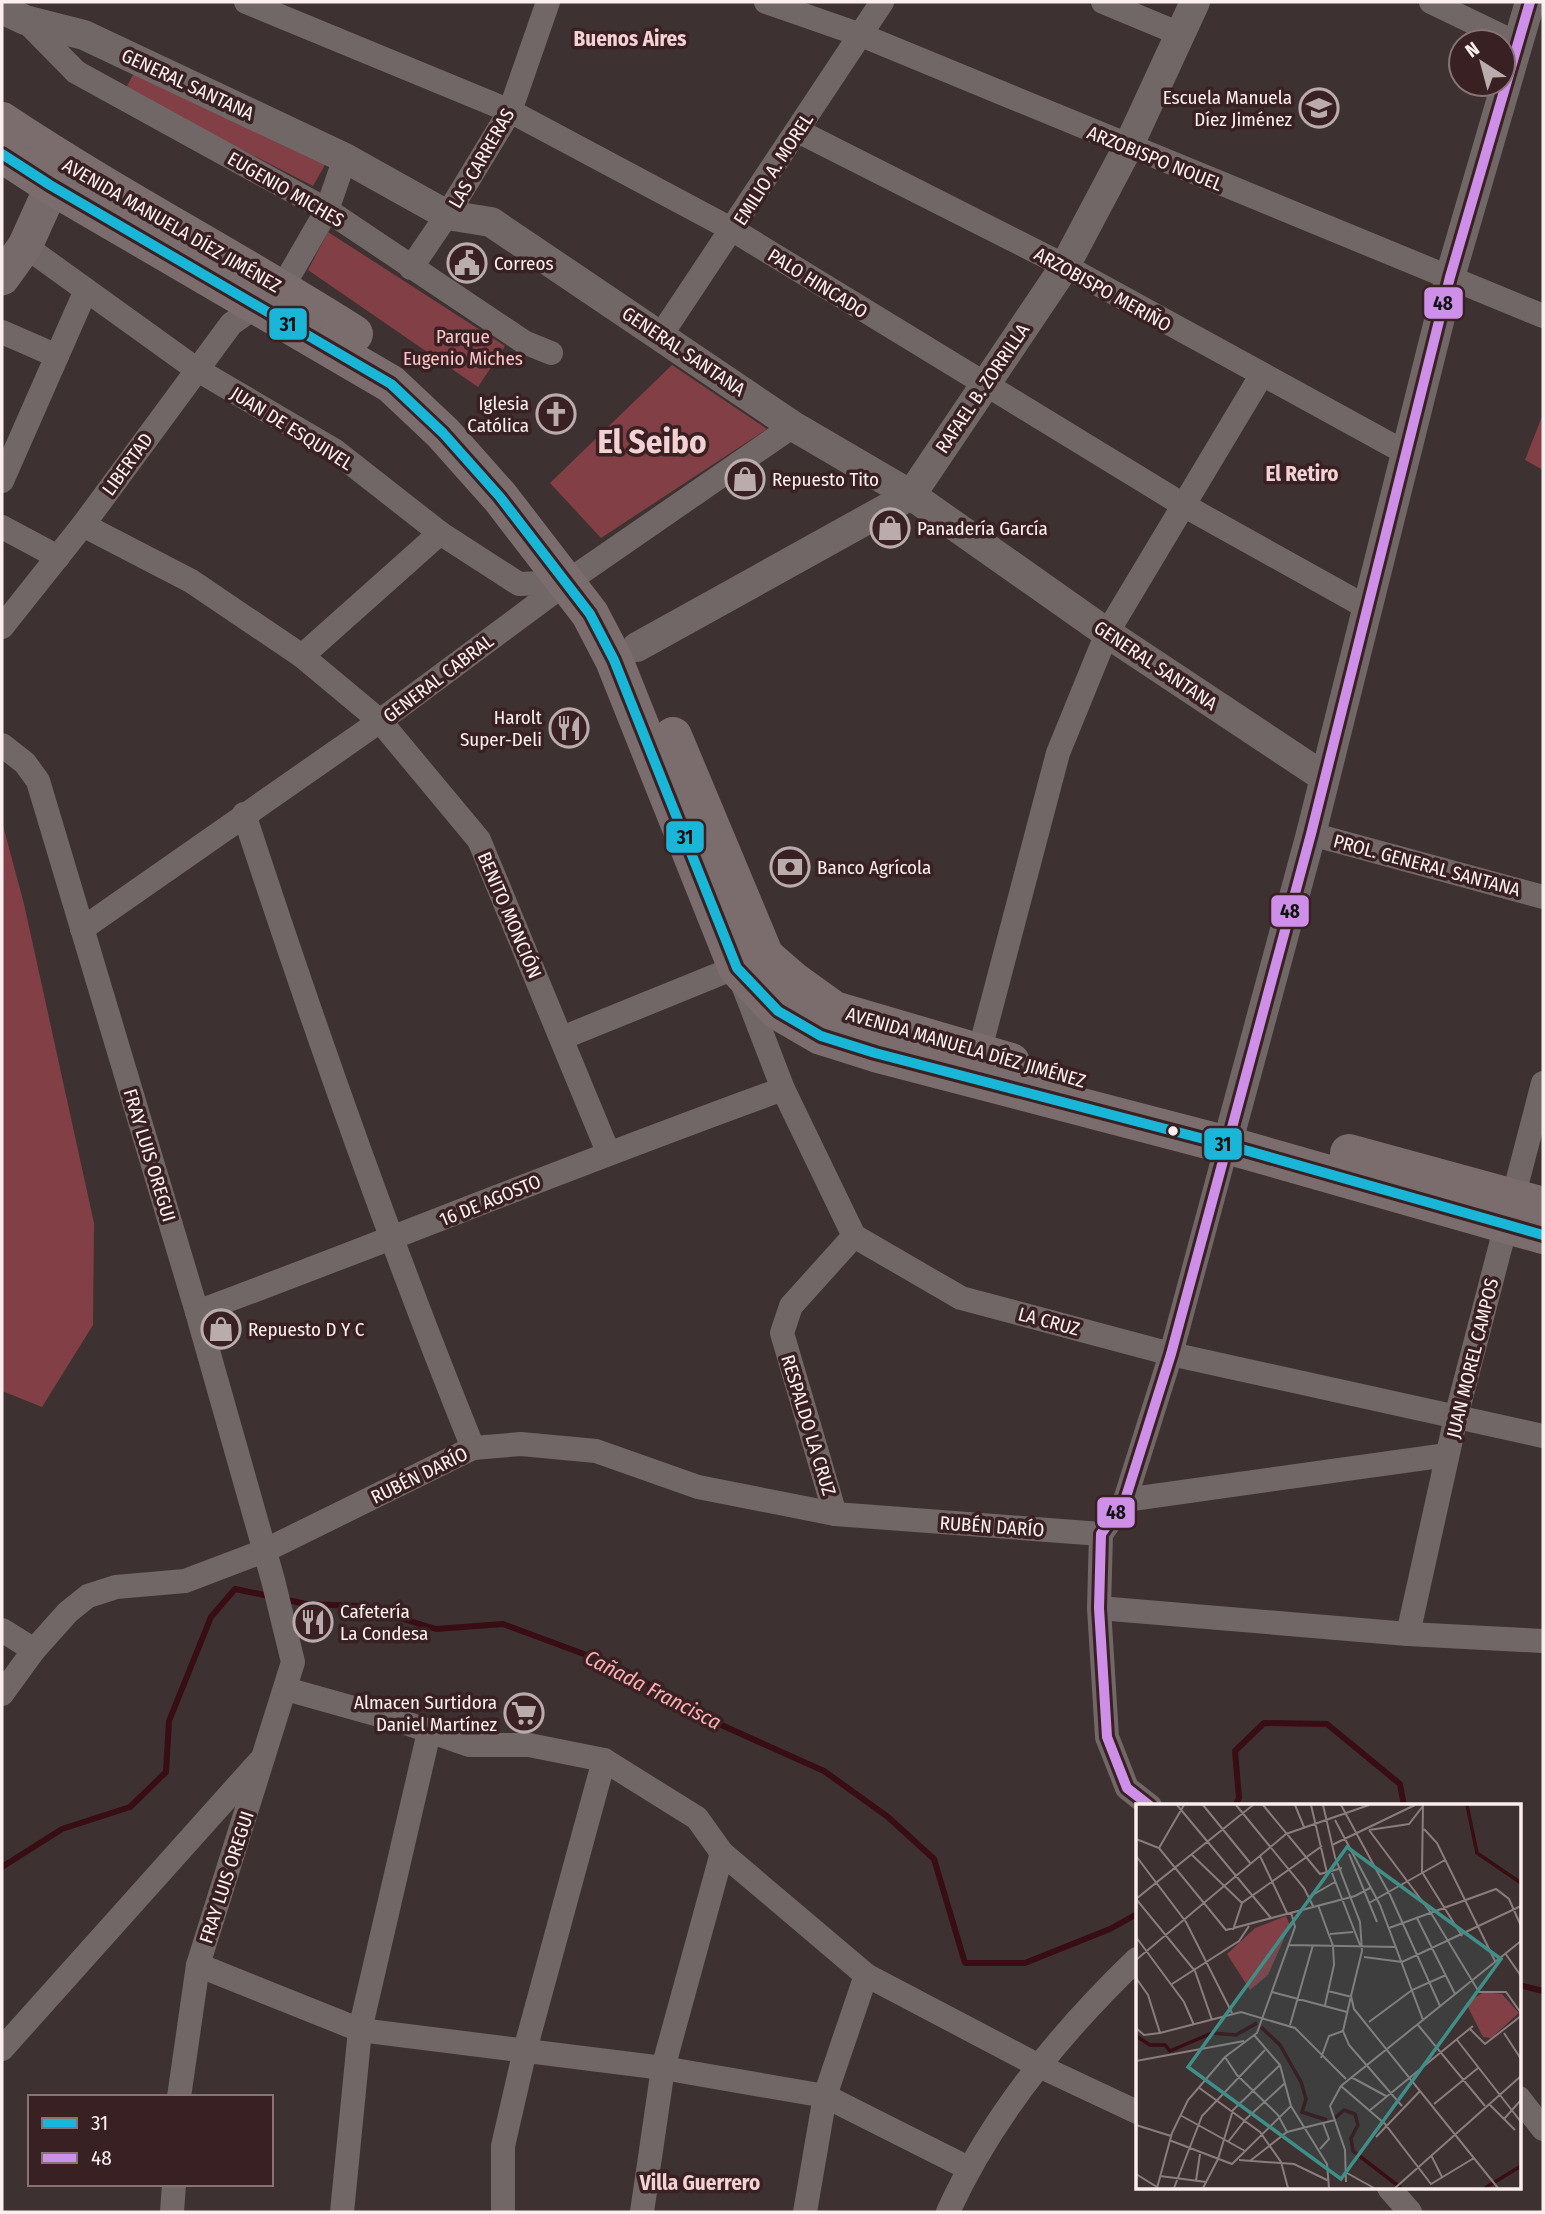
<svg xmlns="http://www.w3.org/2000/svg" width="1545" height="2214" viewBox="0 0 1545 2214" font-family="'Fira Sans Condensed',sans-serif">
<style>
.green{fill:#833f46}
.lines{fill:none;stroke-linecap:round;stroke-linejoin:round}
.stream{stroke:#390d14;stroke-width:6}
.minor{stroke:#726767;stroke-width:24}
.tertiary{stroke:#726767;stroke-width:30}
.secondary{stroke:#766a6a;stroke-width:35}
.primary{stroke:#7b6c6d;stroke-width:38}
.bus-1-casing{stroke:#392123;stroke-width:16}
.bus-2-casing{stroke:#392123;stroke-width:16}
.bus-1{stroke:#1ab6d8;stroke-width:10}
.bus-2{stroke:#ce8fe9;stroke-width:10}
.bus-dot{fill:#fdeff0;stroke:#392123;stroke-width:2.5}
.labels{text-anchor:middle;stroke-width:7;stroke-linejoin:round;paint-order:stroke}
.street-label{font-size:19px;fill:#fdeff0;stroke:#392123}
.poi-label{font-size:19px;fill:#fdeff0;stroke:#392123;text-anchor:start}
.park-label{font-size:19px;fill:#fcc6c9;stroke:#392123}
.neighbourhood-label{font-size:21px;font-weight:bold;fill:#f4d2d4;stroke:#392123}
.water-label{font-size:21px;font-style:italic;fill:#feafb3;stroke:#392123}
.town-label{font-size:33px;font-weight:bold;fill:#f4d2d4;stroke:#392123}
.inset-river{fill:none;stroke:#390d14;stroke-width:3.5}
.inset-road{fill:none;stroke:#8a7d7d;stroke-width:2}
.view{fill:#3f8e88;fill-opacity:0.15;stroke:#3f8e88;stroke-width:3.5}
.inset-edge{fill:none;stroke:#fdeff0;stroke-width:3.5}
.line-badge{stroke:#392123;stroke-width:2.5}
.pale-badge-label{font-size:19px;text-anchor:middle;font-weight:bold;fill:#111}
</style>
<rect width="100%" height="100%" fill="#3e3131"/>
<!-- green -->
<g class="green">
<path d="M137 67 326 163 313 186 125 90Z"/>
<path d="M328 232 505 346 478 387 308 270Z"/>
<path d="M672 365 767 429 601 538 550 483Z"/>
<path d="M1543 414V470L1525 460Z"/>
<path d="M2 822 24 904 94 1223 93 1325 42 1407 2 1391Z"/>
</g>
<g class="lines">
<!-- stream -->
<g class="stream">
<path d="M283 1599 306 1604 360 1606 436 1629 503 1624 619 1667 708 1719 824 1771 888 1817 934 1859 965 1963H1025L1110 1929 1137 1914"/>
<path d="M1235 1806 1239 1798 1235 1751 1264 1723 1327 1724 1400 1784 1404 1806"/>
<path d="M2 1867 62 1829 130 1807 166 1772 169 1721 211 1617 235 1589 269 1596"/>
<path d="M1519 1985 1543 1991"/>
</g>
<!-- minor -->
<g class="minor">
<path d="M246 2 510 111 733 230 1185 506 1368 608"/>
<path d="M766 2 861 35 1543 316"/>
<path d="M1103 2 1180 34"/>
<path d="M1431 2 1516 43"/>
<path d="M25 20 76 72 327 210 524 342 551 353"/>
<path d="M798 131 1065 266 1406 453"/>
<path d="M25 246 196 369 334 450 440 533 519 584 567 582"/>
<path d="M411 268 447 215 510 111 548 2"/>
<path d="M2 332 57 356"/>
<path d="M661 335 882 2"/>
<path d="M2 481 86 290"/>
<path d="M83 525 191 581 302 656 380 721 479 840 608 1152"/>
<path d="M2 527 58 557"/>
<path d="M2 627 83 525 231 324 282 288 327 210 345 158"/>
<path d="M302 656 440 533"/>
<path d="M2 745 25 763 38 781 197 1312 273 1580 293 1662 198 1965 179 2097"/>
<path d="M244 814C314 1028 389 1240 473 1448"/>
<path d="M1311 834 1543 897"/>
<path d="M82 929 380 721 567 582 793 426"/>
<path d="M743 985 783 1089 854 1236 961 1298 1171 1354 1543 1436"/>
<path d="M562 1038 749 962"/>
<path d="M979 1053 1058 753 1107 633 1261 376"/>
<path d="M197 1312C393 1239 586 1160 783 1089"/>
<path d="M1125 1500 1447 1455"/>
<path d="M835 1514 782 1333 791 1306 854 1236"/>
<path d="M1099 1608 1408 1634 1543 1641"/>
<path d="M2 1630 34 1650"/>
<path d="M1408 1634 1456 1417 1543 1083"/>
<path d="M286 1689 400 1721 469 1745H529L604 1760 697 1818 722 1853 866 1975 1039 2066 1137 2112"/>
<path d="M2 1694 34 1650 68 1612 88 1596 116 1587 185 1581 264 1551 473 1448 521 1444 596 1451 698 1487 835 1514 1101 1534"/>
<path d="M1150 1806 1127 1788 1107 1737 1099 1608 1101 1534 1125 1500 1171 1354 1227 1145"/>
<path d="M198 1965 360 2030 663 2068 825 2096 968 2168"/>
<path d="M2 2049 259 1762"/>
<path d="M1519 2098 1543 2129"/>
<path d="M1389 2188 1410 2212"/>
<path d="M172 2212 174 2184"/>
<path d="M342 2212 360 2030 429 1732"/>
<path d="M503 2212V2146L525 2050 604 1760"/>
<path d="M642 2212 663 2068 722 1853"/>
<path d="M805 2212 825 2096 866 1975"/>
<path d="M948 2212C991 2117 1062 2031 1137 1959"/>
</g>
<!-- tertiary -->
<g class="tertiary">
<path d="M2 9 25 20 84 35 345 158 447 215 491 222 793 426 911 495 1107 633 1324 777"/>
<path d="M637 647 911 495 1065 266 1128 147 1195 2"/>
<path d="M1227 1145 1311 834 1450 277 1530 2"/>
</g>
<!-- secondary -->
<path class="secondary" d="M2 278 25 246 63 162"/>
<!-- primary -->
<g class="primary">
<path d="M2 121C116 197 238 260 354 334"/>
<path d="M2 154 50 185 391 384 443 433 500 497 590 614 614 660 737 968 778 1011 821 1036 875 1053 1227 1145 1543 1235"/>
<path d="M673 736 765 956 795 982 834 1010 1011 1062"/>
<path d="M1349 1153 1543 1206"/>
</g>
<!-- bus-1 casing -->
<g class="bus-1-casing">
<path id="bus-1" d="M2 154 50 185 391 384 443 433 500 497 590 614 614 660 737 968 778 1011 821 1036 875 1053 1227 1145 1543 1235"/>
</g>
<!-- bus-2 casing -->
<g class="bus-2-casing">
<path id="bus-2" d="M1150 1806 1127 1788 1107 1737 1099 1608 1101 1534 1125 1500 1171 1354 1311 834 1450 277 1530 2"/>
</g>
<!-- bus-1 -->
<use href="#bus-1" class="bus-1"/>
<!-- bus-2 -->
<use href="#bus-2" class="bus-2"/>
</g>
<!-- icons -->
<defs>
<g id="school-ring" transform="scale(2.0125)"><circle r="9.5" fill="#392123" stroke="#baacad" stroke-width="1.5"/><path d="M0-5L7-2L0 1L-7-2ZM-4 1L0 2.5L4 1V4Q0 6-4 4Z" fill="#baacad"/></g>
<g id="civic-ring" transform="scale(2.0125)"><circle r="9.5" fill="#392123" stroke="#baacad" stroke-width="1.5"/><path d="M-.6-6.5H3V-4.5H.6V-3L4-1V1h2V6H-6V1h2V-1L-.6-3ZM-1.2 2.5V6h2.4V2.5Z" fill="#baacad"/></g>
<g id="church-ring" transform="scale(2.0125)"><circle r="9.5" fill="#392123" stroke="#baacad" stroke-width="1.5"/><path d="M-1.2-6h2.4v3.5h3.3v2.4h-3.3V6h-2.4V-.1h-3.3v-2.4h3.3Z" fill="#baacad"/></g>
<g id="shop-ring" transform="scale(2.0125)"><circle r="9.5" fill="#392123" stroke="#baacad" stroke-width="1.5"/><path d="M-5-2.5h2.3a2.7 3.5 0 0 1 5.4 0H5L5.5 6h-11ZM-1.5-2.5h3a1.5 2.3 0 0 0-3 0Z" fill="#baacad"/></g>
<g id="restaurant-ring" transform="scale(2.0125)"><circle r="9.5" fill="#392123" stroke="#baacad" stroke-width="1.5"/><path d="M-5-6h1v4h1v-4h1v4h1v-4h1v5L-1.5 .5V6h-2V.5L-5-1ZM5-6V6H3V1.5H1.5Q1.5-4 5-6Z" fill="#baacad"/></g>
<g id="bank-ring" transform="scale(2.0125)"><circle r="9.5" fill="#392123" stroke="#baacad" stroke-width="1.5"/><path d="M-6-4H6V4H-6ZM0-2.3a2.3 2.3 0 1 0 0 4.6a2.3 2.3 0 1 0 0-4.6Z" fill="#baacad"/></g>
<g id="supermarket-ring" transform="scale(2.0125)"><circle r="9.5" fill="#392123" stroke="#baacad" stroke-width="1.5"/><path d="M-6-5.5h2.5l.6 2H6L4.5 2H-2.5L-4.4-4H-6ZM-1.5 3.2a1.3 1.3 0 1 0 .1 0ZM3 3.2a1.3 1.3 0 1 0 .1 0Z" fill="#baacad"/></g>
</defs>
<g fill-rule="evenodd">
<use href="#school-ring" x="1319" y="108"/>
<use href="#civic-ring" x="467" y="263"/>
<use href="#church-ring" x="556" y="414"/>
<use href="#shop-ring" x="745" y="479"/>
<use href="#shop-ring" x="890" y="528"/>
<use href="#restaurant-ring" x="569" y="728"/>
<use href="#bank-ring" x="790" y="867"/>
<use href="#shop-ring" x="221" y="1329"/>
<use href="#restaurant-ring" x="313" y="1622"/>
<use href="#supermarket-ring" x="524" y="1713"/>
</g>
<!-- markers -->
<circle class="bus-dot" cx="1173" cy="1131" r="6"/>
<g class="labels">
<!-- street labels -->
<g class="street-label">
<text transform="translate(188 84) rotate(25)" y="7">GENERAL SANTANA</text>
<text transform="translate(481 158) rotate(-60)" y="7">LAS CARRERAS</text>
<text transform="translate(1155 158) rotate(22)" y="7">ARZOBISPO NOUEL</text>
<text transform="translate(773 169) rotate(-57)" y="7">EMILIO A. MOREL</text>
<text transform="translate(286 189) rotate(30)" y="7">EUGENIO MICHES</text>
<text transform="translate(172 225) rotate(30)" y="7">AVENIDA MANUELA DÍEZ JIMÉNEZ</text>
<text transform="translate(818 283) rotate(32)" y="7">PALO HINCADO</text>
<text transform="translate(1103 289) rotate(29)" y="7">ARZOBISPO MERIÑO</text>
<text transform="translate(684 351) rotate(34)" y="7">GENERAL SANTANA</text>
<text transform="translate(982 388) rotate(-56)" y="7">RAFAEL B. ZORRILLA</text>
<text transform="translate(292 428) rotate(32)" y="7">JUAN DE ESQUIVEL</text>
<text transform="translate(127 464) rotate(-54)" y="7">LIBERTAD</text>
<text transform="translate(1156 665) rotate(34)" y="7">GENERAL SANTANA</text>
<text transform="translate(438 678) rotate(-37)" y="7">GENERAL CABRAL</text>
<text transform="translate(1427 865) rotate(15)" y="7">PROL. GENERAL SANTANA</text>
<text transform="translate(510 915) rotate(67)" y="7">BENITO MONCIÓN</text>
<text transform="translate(966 1047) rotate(16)" y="7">AVENIDA MANUELA DÍEZ JIMÉNEZ</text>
<text transform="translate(150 1155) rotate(73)" y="7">FRAY LUIS OREGUI</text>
<text transform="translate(490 1200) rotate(-22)" y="7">16 DE AGOSTO</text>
<text transform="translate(1049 1321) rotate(15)" y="7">LA CRUZ</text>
<text transform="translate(1472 1358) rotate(-76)" y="7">JUAN MOREL CAMPOS</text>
<text transform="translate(809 1425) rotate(73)" y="7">RESPALDO LA CRUZ</text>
<text transform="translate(419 1475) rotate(-26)" y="7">RUBÉN DARÍO</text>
<text transform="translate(992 1526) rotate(4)" y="7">RUBÉN DARÍO</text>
<text transform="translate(226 1877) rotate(-72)" y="7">FRAY LUIS OREGUI</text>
</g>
<!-- poi labels -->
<g class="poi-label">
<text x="1292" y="104" text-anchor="end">Escuela Manuela<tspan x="1292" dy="22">Díez Jiménez</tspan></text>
<text x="494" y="270">Correos</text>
<text x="529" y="410" text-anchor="end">Iglesia<tspan x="529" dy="22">Católica</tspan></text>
<text x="772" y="486">Repuesto Tito</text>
<text x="917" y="535">Panadería García</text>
<text x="542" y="724" text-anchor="end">Harolt<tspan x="542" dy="22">Super-Deli</tspan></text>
<text x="817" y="874">Banco Agrícola</text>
<text x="248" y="1336">Repuesto D Y C</text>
<text x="340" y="1618">Cafetería<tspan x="340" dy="22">La Condesa</tspan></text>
<text x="497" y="1709" text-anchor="end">Almacen Surtidora<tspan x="497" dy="22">Daniel Martínez</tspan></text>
</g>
<!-- park labels -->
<g class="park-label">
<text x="463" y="343">Parque<tspan x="463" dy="22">Eugenio Miches</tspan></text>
</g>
<!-- neighbourhood labels -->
<g class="neighbourhood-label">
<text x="630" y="46">Buenos Aires</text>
<text x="1302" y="481">El Retiro</text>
<text x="700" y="2190">Villa Guerrero</text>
</g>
<!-- water labels -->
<g class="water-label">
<text transform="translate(653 1690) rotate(27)" y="7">Cañada Francisca</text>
</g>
<!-- town labels -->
<g class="town-label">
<text x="652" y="453">El Seibo</text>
</g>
</g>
<!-- overview -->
<g transform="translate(1136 1804)">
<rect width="385" height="385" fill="#3e3131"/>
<path d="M150 112 154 121 132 171 114 186 91 150 119 124ZM348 188 366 190 383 209 355 234 347 233 330 199Z" fill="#833f46"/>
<path class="inset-river" d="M331 1 341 49 385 79M125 223 144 241 165 278 170 295 166 308 191 316M0 232 14 241H29L34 247 76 229 100 231 121 219M199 314 208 306 219 310 222 321 215 334 217 347 265 384M349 384 385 362"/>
<path class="inset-road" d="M41 1 135 114M67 1 115 60M100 1 168 84 177 102M127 1 184 70 206 64M159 1 168 23M175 1 191 69M187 1 199 53 224 118 226 147 215 192 218 205 362 384M205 1 254 91 304 202M287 1 286 68 326 132M199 16 244 101 287 216M288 25 301 39 359 157M233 26 295 109 343 188H370L385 209M233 26 273 20 287 2M0 35 23 44 90 126 219 92 234 84M196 41 279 1M23 44 48 1M55 50 106 99M213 50 241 118M0 52 50 118 96 209M124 52 151 109M196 69 224 141M173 93 199 78M233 99 309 56M182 101 197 142 198 161 189 201M281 114 319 190M253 124 360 85 373 95 385 122M97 126 106 99 186 42M194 130 217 128M0 133 48 198 58 221M153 141 260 143M369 149 385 172M228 153 266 158 385 102M0 156 150 30 233 1M0 174 12 191 24 229M36 180 103 137 113 122M192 187 216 193M136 188 211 208M215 192 207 227 213 241 266 302M76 216 59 167 0 95 117 1M233 218 276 186 310 171M154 221 177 141M282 221 349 302M0 224 8 231 24 229 105 208 159 224 210 275M334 225 349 240 385 212M368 229 385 255M118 231 144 261 155 302 191 360 193 384M321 236 385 318M89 253 101 271 142 311 151 328M185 254 193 232 207 227M0 257 108 237M215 273 250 292M205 282 249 320 295 380 338 354M62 283 124 328 145 358 152 384M298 300 342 264M353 300 379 326M233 307 337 222M44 311 109 347M368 315 385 296M0 321 35 332M240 333 284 287M33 336 96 360 155 302M92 338 110 315 149 279M184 345 193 335 187 319M295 351 306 373M103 356 158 360 193 377M114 357 151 328 199 316M211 369 238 384M0 370 21 383M24 372 70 378M60 377 64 350M210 378 209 346 194 302 205 282 385 137M21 384 36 329 52 296 89 253 121 229 159 123 155 108M38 384 66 312 129 246M67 384 82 355 97 306 144 261M259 384 385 272"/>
<path class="view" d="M211 43 365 155 205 375 52 263Z"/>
<rect width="385" height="385" class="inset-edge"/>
</g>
<g class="line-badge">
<rect x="1423" y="286" width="41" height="34" rx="7" fill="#ce8fe9"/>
<rect x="268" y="307" width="40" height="34" rx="7" fill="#1ab6d8"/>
<rect x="665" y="820" width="40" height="34" rx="7" fill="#1ab6d8"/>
<rect x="1270" y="894" width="40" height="34" rx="7" fill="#ce8fe9"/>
<rect x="1203" y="1127" width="40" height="34" rx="7" fill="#1ab6d8"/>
<rect x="1096" y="1496" width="40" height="33" rx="7" fill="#ce8fe9"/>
</g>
<g class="pale-badge-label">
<text x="1443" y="310">48</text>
<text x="288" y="331">31</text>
<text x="685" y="844">31</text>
<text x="1290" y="918">48</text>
<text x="1223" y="1151">31</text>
<text x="1116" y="1519">48</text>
</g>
<!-- border -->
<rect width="1545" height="2214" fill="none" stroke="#fdeff0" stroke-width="7"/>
<!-- legend -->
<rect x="28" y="2095" width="245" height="91" fill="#392123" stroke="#877375" stroke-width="2"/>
<rect x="42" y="2118" width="35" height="10" fill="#1ab6d8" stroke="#877375" stroke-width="2"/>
<text x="91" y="2130" font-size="21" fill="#fdeff0">31</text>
<rect x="42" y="2153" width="35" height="10" fill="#ce8fe9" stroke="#877375" stroke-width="2"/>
<text x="91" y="2165" font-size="21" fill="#fdeff0">48</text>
<!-- north arrow -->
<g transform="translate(1482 63) rotate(324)"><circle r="33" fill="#392123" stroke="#877375" stroke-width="2"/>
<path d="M0-5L12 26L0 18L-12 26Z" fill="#baacad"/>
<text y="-10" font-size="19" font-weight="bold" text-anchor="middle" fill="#fdeff0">N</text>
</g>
</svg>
